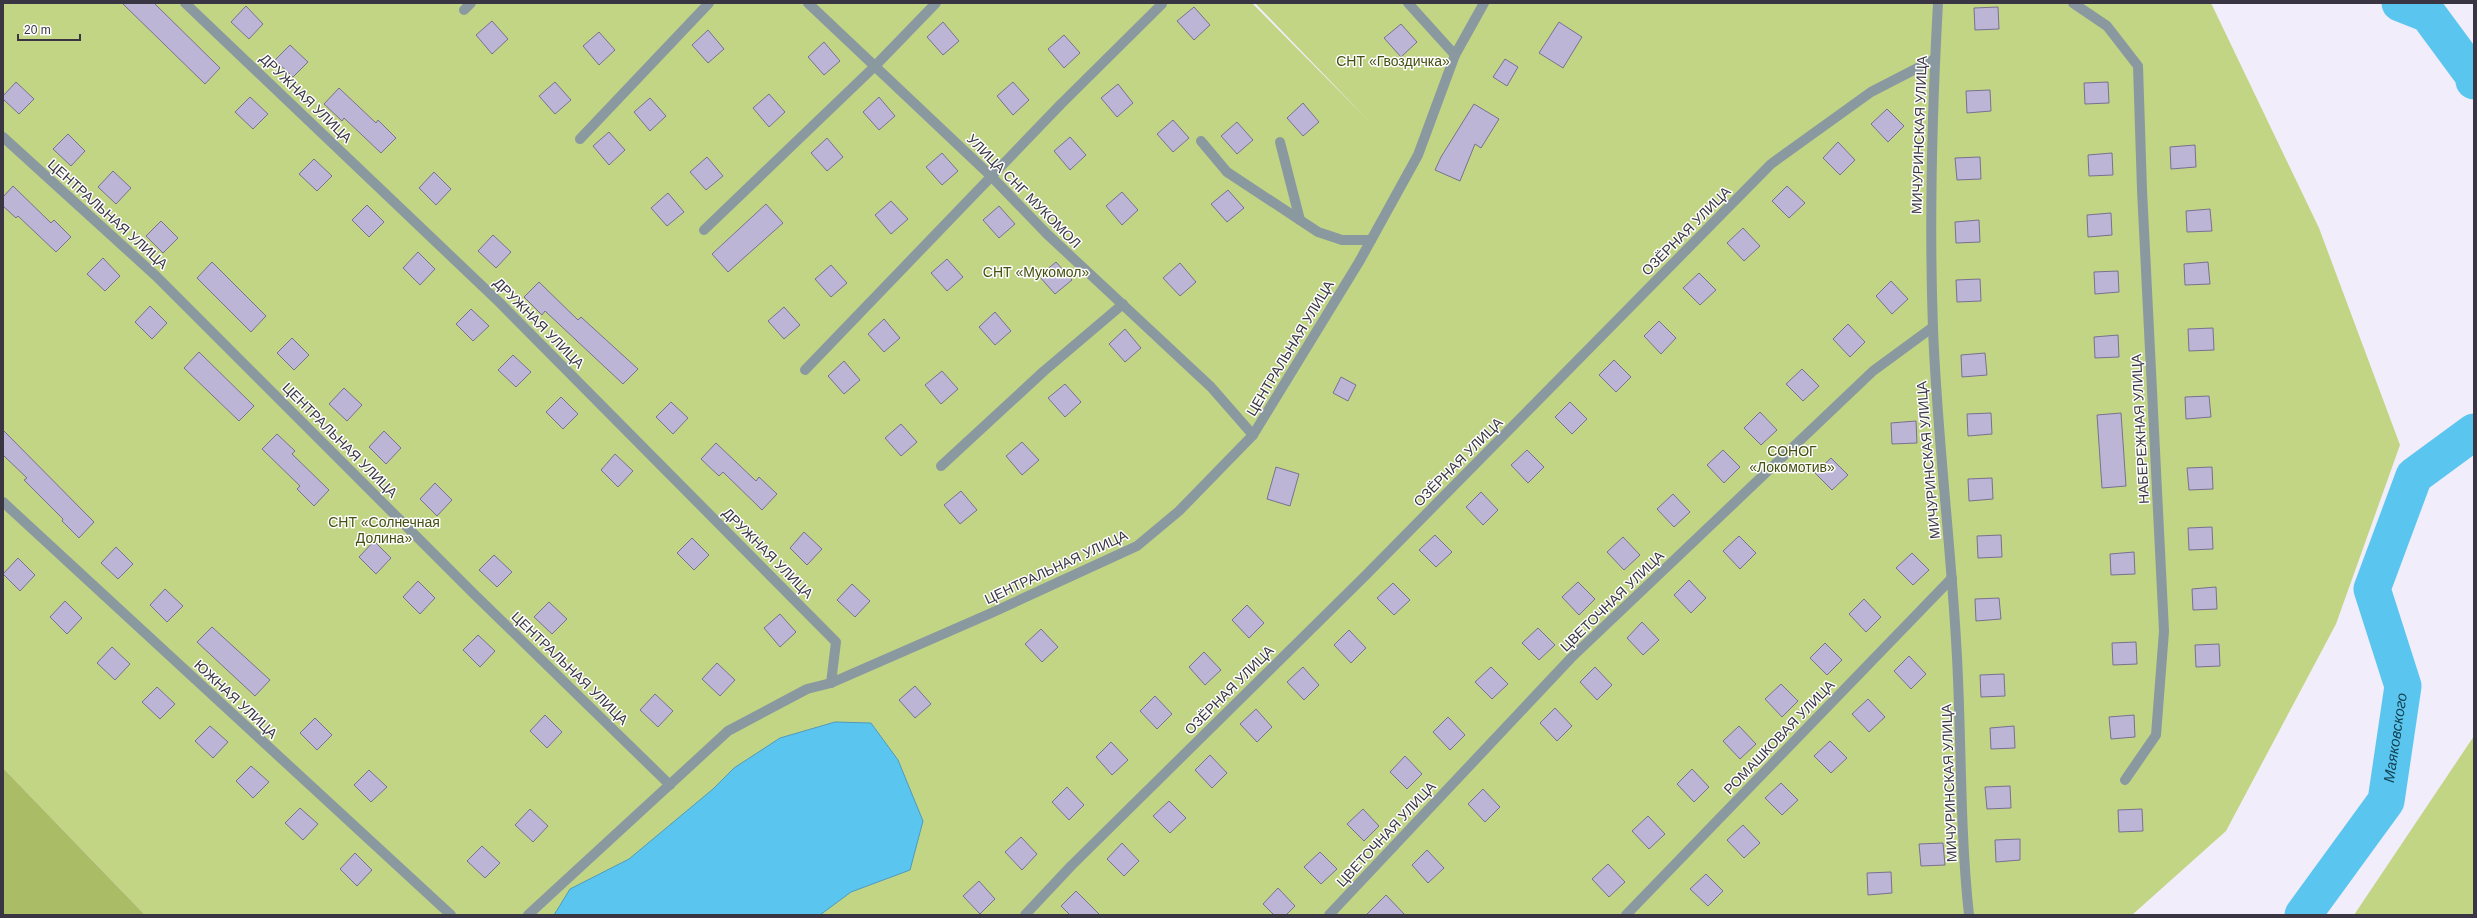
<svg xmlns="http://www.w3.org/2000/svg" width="2477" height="918" viewBox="0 0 2477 918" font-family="Helvetica,sans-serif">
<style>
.green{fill:#c2d585}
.forest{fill:#aabd66}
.water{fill:#5ac6f0;stroke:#509abc}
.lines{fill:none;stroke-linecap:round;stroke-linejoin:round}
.river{stroke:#5ac6f0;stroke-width:37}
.building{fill:#bcb5d5;stroke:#78718f}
.minor{stroke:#8a99a0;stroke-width:10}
.labels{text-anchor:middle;stroke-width:3;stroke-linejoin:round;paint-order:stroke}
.park-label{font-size:14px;fill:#455010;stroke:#fdfdfd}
.street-label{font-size:14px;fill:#3a3542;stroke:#fdfdfd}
.water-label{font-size:15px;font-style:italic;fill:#124153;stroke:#fdfdfd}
</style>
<rect width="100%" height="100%" fill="#f1edfa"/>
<!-- green -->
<g class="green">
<path d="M3 3H1252L1366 118 1255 3H2211L2319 228 2400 445 2336 624 2226 831 2132 915H145L3 768Z"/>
<path d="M2474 736V915H2354Z"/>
</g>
<!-- forest -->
<path class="forest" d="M3 768 145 915H3Z"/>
<!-- water -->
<path class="water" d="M835 722 871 723 898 760 923 821 910 870 851 892 820 915H554L570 889 629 859 713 789 734 768 780 738Z"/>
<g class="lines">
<!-- river -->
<g class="river">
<path d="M2400 3 2428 14 2473 75 2474 81"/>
<path id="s1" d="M2303 915 2386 801 2403 686 2372 589 2414 476 2474 432"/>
</g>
</g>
<!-- building -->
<g class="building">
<path d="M122 3H154L220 68 205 84Z"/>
<path d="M246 6 263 24 249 39 231 22Z"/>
<path d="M1194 7 1210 25 1194 40 1177 21Z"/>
<path d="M1998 7 1999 29 1975 30 1974 8Z"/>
<path d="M492 21 508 39 492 54 476 35Z"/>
<path d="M943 22 959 41 943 55 927 37Z"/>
<path d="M1559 22 1582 37 1563 68 1539 53Z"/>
<path d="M1401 24 1417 42 1401 57 1384 38Z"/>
<path d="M708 30 724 49 708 63 692 45Z"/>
<path d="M599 32 615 50 599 65 583 46Z"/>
<path d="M1064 35 1080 53 1064 68 1048 49Z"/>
<path d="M824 42 840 61 824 75 808 57Z"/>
<path d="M290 45 308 62 293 77 275 60Z"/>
<path d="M1505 59 1518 67 1507 86 1493 77Z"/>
<path d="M16 82 34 99 19 114 3 99V96Z"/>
<path d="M555 82 571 100 555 114 539 96Z"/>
<path d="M1013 82 1029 100 1013 115 997 96Z"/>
<path d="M2108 82 2109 103 2085 104 2084 83Z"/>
<path d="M1118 84 1133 103 1117 117 1101 98Z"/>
<path d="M339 88 376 123 378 120 396 138 381 153 344 118 342 121 324 104Z"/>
<path d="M1990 90 1991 111 1967 113 1966 91Z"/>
<path d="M769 94 785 112 769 127 753 108Z"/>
<path d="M250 97 268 114 253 129 235 112Z"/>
<path d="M879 97 895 116 879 130 863 112Z"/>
<path d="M650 98 666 116 650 131 634 112Z"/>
<path d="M1303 103 1319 122 1303 136 1287 118Z"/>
<path d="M1474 104 1499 119 1481 148 1475 144 1460 181 1435 170 1441 157Z"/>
<path d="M1887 109 1904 126 1888 142 1871 124Z"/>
<path d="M1173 120 1189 138 1173 152 1157 134Z"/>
<path d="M1237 122 1253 140 1237 154 1221 136Z"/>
<path d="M609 132 625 150 609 165 593 146Z"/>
<path d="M68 134 85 151 71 166 53 149Z"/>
<path d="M1070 137 1086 155 1070 170 1054 151Z"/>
<path d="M827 138 843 157 827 171 811 153Z"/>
<path d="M1838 142 1855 160 1840 175 1823 158Z"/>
<path d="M2195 145 2196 167 2171 169 2170 147Z"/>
<path d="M942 153 958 171 942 185 926 167Z"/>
<path d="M2112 153 2113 175 2089 176 2088 155Z"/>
<path d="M707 157 723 176 706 190 690 172Z"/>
<path d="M1980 157 1981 179 1957 180 1955 158Z"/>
<path d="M314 159 332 176 317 191 299 174Z"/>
<path d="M113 171 131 188 116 204 98 187Z"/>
<path d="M434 172 451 189 436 205 419 188Z"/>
<path d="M13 186 51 223 54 220 71 237 56 252 18 216 16 218 3 206V197Z"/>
<path d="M1787 186 1805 203 1789 218 1772 201Z"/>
<path d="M1228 190 1244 208 1227 222 1211 204Z"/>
<path d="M1122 192 1138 210 1122 225 1106 206Z"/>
<path d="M668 193 684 212 667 226 651 208Z"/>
<path d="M891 201 908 219 891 234 875 215Z"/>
<path d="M766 204 783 223 728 272 712 254Z"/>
<path d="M367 205 384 222 369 237 352 220Z"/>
<path d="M999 206 1015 224 999 238 983 220Z"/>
<path d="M2210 209 2212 231 2187 232 2186 211Z"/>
<path d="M2111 213 2112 235 2088 237 2087 215Z"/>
<path d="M1979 220 1980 242 1956 243 1955 222Z"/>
<path d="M161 221 178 238 163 253 146 236Z"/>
<path d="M1743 228 1760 246 1744 261 1727 243Z"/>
<path d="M493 235 511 252 496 268 478 251Z"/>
<path d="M418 252 435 269 420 285 403 268Z"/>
<path d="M103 258 120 276 105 291 87 274Z"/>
<path d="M947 259 963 277 947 291 931 273Z"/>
<path d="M212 262 266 316 251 332 197 278Z"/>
<path d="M1056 262 1072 280 1055 294 1039 276Z"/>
<path d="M2208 262 2210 284 2185 285 2184 264Z"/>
<path d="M1180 263 1196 282 1180 296 1163 278Z"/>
<path d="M831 265 847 283 831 297 815 279Z"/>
<path d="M2118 271 2119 292 2095 294 2094 272Z"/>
<path d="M1699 273 1716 290 1700 305 1683 288Z"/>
<path d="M1980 279 1981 301 1957 302 1956 280Z"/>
<path d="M1891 281 1908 299 1892 314 1876 296Z"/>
<path d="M539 282 578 320 581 317 638 369 623 384 545 311 542 315 524 297Z"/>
<path d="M150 306 167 323 152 339 135 322Z"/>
<path d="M784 307 800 325 784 339 768 321Z"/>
<path d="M471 309 489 326 473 341 456 324Z"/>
<path d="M995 312 1011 331 995 345 979 327Z"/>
<path d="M884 319 900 338 884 352 868 334Z"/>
<path d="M1659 321 1676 338 1661 354 1644 336Z"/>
<path d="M1848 324 1865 342 1850 357 1833 339Z"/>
<path d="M2213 328 2214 350 2189 351 2188 329Z"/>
<path d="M1125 329 1141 348 1125 362 1109 344Z"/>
<path d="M2118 335 2119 357 2095 358 2094 337Z"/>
<path d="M292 338 309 355 294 370 277 353Z"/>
<path d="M199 352 254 406 239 421 184 368Z"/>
<path d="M1985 353 1987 375 1962 377 1961 355Z"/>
<path d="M513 355 531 372 516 387 498 370Z"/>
<path d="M1614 360 1631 377 1616 392 1599 375Z"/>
<path d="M844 361 860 380 844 394 828 376Z"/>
<path d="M1802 369 1819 386 1803 401 1786 384Z"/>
<path d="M942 371 958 389 941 404 925 385Z"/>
<path d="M1341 377 1356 385 1348 401 1333 393Z"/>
<path d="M1065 384 1081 402 1065 417 1048 398Z"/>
<path d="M344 388 362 405 347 421 329 404Z"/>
<path d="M2209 396 2211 417 2186 419 2185 397Z"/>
<path d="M561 397 578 414 563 429 546 412Z"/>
<path d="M671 402 688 418 673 434 656 417Z"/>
<path d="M1570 402 1587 419 1572 434 1555 417Z"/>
<path d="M1760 412 1777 430 1761 445 1744 428Z"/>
<path d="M1991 413 1992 434 1968 436 1967 414Z"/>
<path d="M2121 413 2126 486 2102 488 2097 415Z"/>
<path d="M1916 421 1917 443 1892 444 1891 423Z"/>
<path d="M901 424 917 442 901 456 885 438Z"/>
<path d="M3 430 94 522 79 538 62 521 63 519 24 480 27 478 3 455Z"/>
<path d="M384 431 401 448 386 464 369 447Z"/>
<path d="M277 434 295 451 292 454 329 490 314 506 297 489 300 486 262 449Z"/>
<path d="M1022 442 1039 460 1022 475 1006 456Z"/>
<path d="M716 443 756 481 759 477 777 494 762 510 723 472 719 476 701 459Z"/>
<path d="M1527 450 1544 467 1528 483 1511 465Z"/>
<path d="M1723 450 1740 467 1724 483 1707 465Z"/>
<path d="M615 454 633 471 618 487 601 470Z"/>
<path d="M1831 458 1848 475 1832 490 1815 473Z"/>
<path d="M1276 467 1299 474 1290 506 1267 499Z"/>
<path d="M2212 467 2213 489 2189 490 2187 468Z"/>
<path d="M1992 478 1993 499 1969 501 1968 479Z"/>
<path d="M435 483 452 500 437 516 420 499Z"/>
<path d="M961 491 977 510 960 524 944 505Z"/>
<path d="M1481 492 1498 510 1483 525 1466 507Z"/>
<path d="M1673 494 1690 512 1674 527 1657 509Z"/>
<path d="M2212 527 2213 549 2189 550 2188 528Z"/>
<path d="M804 532 822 549 807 565 790 548Z"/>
<path d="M1435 535 1452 552 1436 567 1419 550Z"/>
<path d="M2001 535 2002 557 1978 558 1977 536Z"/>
<path d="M1739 536 1756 553 1740 569 1723 551Z"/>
<path d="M1623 537 1640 555 1624 570 1607 552Z"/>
<path d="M692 538 709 555 694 570 677 553Z"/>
<path d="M374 541 391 558 376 574 359 557Z"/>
<path d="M116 547 133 564 118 579 101 563Z"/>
<path d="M2134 552 2135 574 2111 575 2110 554Z"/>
<path d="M1912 553 1929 570 1913 585 1896 568Z"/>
<path d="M494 555 512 572 497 587 479 570Z"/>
<path d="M18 558 35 575 20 591 3 574Z"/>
<path d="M1689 580 1706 598 1691 613 1674 595Z"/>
<path d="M418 581 435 598 420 614 403 597Z"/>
<path d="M1578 582 1595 599 1579 615 1562 597Z"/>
<path d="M1393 583 1410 600 1394 615 1377 598Z"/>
<path d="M852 584 870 601 855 617 837 600Z"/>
<path d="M2216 587 2217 609 2193 610 2192 589Z"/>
<path d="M165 589 183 606 167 622 150 605Z"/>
<path d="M1999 598 2001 619 1976 621 1975 599Z"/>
<path d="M1864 599 1881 617 1866 632 1849 614Z"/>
<path d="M65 601 82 618 67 634 50 617Z"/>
<path d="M549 602 567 619 552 634 534 617Z"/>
<path d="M1247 605 1264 623 1249 638 1232 620Z"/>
<path d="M780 614 796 632 780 647 764 628Z"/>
<path d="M1642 622 1659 640 1643 655 1627 638Z"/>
<path d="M212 627 270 680 255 696 197 642Z"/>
<path d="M1538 628 1555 645 1539 660 1522 643Z"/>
<path d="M1041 629 1058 647 1042 662 1025 644Z"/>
<path d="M1349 630 1366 648 1351 663 1334 645Z"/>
<path d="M478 635 495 651 480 667 463 650Z"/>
<path d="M2136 642 2137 664 2113 665 2112 643Z"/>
<path d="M1825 643 1842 660 1827 675 1810 658Z"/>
<path d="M2219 644 2220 666 2196 667 2195 645Z"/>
<path d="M112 647 130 664 115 680 97 663Z"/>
<path d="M1204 652 1221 670 1205 685 1189 667Z"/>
<path d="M1909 656 1926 674 1911 689 1894 671Z"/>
<path d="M717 663 735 680 720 696 702 679Z"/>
<path d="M1303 667 1319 685 1304 700 1287 682Z"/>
<path d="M1491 667 1508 684 1492 699 1475 682Z"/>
<path d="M1595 667 1612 685 1597 700 1580 682Z"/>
<path d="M2004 674 2005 696 1981 697 1980 675Z"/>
<path d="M1781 684 1798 701 1782 717 1765 699Z"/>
<path d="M915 686 931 704 915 718 899 700Z"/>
<path d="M157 687 175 704 160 719 142 702Z"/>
<path d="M655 694 673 711 658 727 640 710Z"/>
<path d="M1155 696 1172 714 1157 729 1140 711Z"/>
<path d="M1868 699 1885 717 1869 732 1852 714Z"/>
<path d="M1555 708 1572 726 1557 741 1540 723Z"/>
<path d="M1256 709 1272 727 1257 742 1240 724Z"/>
<path d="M545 715 562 732 547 748 530 731Z"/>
<path d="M2134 715 2135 737 2111 739 2109 717Z"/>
<path d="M1448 717 1465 735 1450 750 1433 732Z"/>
<path d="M315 718 332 735 317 750 300 733Z"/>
<path d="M210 726 228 742 213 758 195 741Z"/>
<path d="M1739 726 1756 744 1740 759 1723 741Z"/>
<path d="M2014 726 2015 748 1991 749 1990 728Z"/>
<path d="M1830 741 1847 758 1831 773 1814 756Z"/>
<path d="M1111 742 1128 760 1112 775 1096 757Z"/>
<path d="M1210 755 1227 773 1212 788 1195 770Z"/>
<path d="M1405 756 1422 774 1407 789 1390 772Z"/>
<path d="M251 766 269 782 253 798 236 781Z"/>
<path d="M1692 769 1709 787 1694 802 1677 784Z"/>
<path d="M369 770 387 787 371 802 354 785Z"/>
<path d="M1781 783 1798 800 1782 815 1765 798Z"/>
<path d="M2010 786 2011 808 1987 809 1985 787Z"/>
<path d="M1067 787 1084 805 1069 820 1052 802Z"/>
<path d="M1483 789 1500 807 1485 822 1468 804Z"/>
<path d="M1169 801 1186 818 1170 833 1153 816Z"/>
<path d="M300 808 318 824 303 840 285 823Z"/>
<path d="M530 809 548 826 533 842 515 825Z"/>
<path d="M1363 809 1379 826 1364 841 1347 824Z"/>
<path d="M2142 809 2143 831 2119 832 2118 810Z"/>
<path d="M1648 816 1665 834 1649 849 1632 831Z"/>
<path d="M1743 825 1760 843 1744 858 1727 840Z"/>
<path d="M1021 837 1037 854 1022 870 1005 852Z"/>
<path d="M2020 839V860L1996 862 1995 840Z"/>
<path d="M1122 843 1139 861 1124 876 1107 859Z"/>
<path d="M1943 843 1945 865 1921 866 1919 844Z"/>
<path d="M482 846 500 863 485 878 467 861Z"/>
<path d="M1427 850 1444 868 1428 883 1412 865Z"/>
<path d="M1320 852 1337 869 1321 884 1304 867Z"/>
<path d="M355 853 372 870 357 886 340 869Z"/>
<path d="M1608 864 1625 882 1609 897 1592 879Z"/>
<path d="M1891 872 1892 893 1868 895 1867 873Z"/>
<path d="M1706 874 1723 891 1708 906 1690 889Z"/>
<path d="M979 881 995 899 980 914 963 896Z"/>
<path d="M1278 888 1295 906 1286 915H1274L1263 904Z"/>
<path d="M1076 891 1100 915H1070L1061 906Z"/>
<path d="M1386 895 1405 915H1366Z"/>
</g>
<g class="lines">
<!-- minor -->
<g class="minor">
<path d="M185 3 499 302 836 642 831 683"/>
<path d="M808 3 991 176 1047 234 1211 387 1253 435"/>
<path d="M1408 3 1455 55"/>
<path d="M1938 3C1932 111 1929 220 1933 329 1937 433 1950 536 1956 640 1962 731 1959 824 1969 915"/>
<path d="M2073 3 2107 26 2138 66 2142 190 2164 631 2156 735 2125 780"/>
<path d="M464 10 471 3"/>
<path d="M3 137 156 276 474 594 670 785"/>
<path d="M580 139 709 3"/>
<path d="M1201 141 1227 172 1318 232 1342 240H1371"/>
<path d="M1280 142 1300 220"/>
<path d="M704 230 874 67 936 3"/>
<path d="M805 370 1061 104 1162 4"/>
<path d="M941 466 1044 371 1123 304"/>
<path d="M3 502 451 915"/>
<path d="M528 915 728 731 807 689 831 683 989 614 1137 546 1179 511 1253 435 1359 262 1418 155 1455 55 1484 3"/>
<path d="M1025 915 1071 866 1365 576 1771 164 1871 92 1935 59"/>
<path d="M1329 915 1571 658 1873 371 1933 327"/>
<path d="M1626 915 1952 578"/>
</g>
</g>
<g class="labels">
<!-- park labels -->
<g class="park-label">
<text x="1393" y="66">СНТ «Гвоздичка»</text>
<text x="1036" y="277">СНТ «Мукомол»</text>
<text x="1792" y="456">СОНОГ<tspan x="1792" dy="16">«Локомотив»</tspan></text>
<text x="384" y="527">СНТ «Солнечная<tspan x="384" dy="16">Долина»</tspan></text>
</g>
<!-- street labels -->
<g class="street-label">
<text transform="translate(306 98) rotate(44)" y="5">ДРУЖНАЯ УЛИЦА</text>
<text transform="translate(1919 135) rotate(-88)" y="5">МИЧУРИНСКАЯ УЛИЦА</text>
<text transform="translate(1024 191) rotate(45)" y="5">УЛИЦА СНГ МУКОМОЛ</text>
<text transform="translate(108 214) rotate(42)" y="5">ЦЕНТРАЛЬНАЯ УЛИЦА</text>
<text transform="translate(1686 231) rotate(-45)" y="5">ОЗЁРНАЯ УЛИЦА</text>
<text transform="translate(539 323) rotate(45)" y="5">ДРУЖНАЯ УЛИЦА</text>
<text transform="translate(1290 348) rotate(-59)" y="5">ЦЕНТРАЛЬНАЯ УЛИЦА</text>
<text transform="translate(2140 429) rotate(-93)" y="5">НАБЕРЕЖНАЯ УЛИЦА</text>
<text transform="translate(340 440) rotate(45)" y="5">ЦЕНТРАЛЬНАЯ УЛИЦА</text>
<text transform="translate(1928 460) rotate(-95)" y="5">МИЧУРИНСКАЯ УЛИЦА</text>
<text transform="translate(1458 462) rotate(-45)" y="5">ОЗЁРНАЯ УЛИЦА</text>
<text transform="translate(768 553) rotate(45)" y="5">ДРУЖНАЯ УЛИЦА</text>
<text transform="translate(1056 567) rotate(-25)" y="5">ЦЕНТРАЛЬНАЯ УЛИЦА</text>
<text transform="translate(1612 601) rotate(-44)" y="5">ЦВЕТОЧНАЯ УЛИЦА</text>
<text transform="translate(570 668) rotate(44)" y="5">ЦЕНТРАЛЬНАЯ УЛИЦА</text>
<text transform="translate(1229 690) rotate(-45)" y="5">ОЗЁРНАЯ УЛИЦА</text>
<text transform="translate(236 699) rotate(43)" y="5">ЮЖНАЯ УЛИЦА</text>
<text transform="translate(1779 737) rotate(-46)" y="5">РОМАШКОВАЯ УЛИЦА</text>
<text transform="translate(1949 783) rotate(-92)" y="5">МИЧУРИНСКАЯ УЛИЦА</text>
<text transform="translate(1386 834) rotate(-47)" y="5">ЦВЕТОЧНАЯ УЛИЦА</text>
</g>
<!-- water labels -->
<g class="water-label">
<text dy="5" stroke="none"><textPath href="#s1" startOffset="205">Маяковского</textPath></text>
</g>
</g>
<!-- border -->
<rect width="2477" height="918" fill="none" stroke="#3a3542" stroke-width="8"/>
<!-- scale -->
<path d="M18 34v6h62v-6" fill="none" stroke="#3a3542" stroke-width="2"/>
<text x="24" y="34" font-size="12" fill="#3a3542" stroke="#fdfdfd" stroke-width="3" paint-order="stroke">20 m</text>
</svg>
